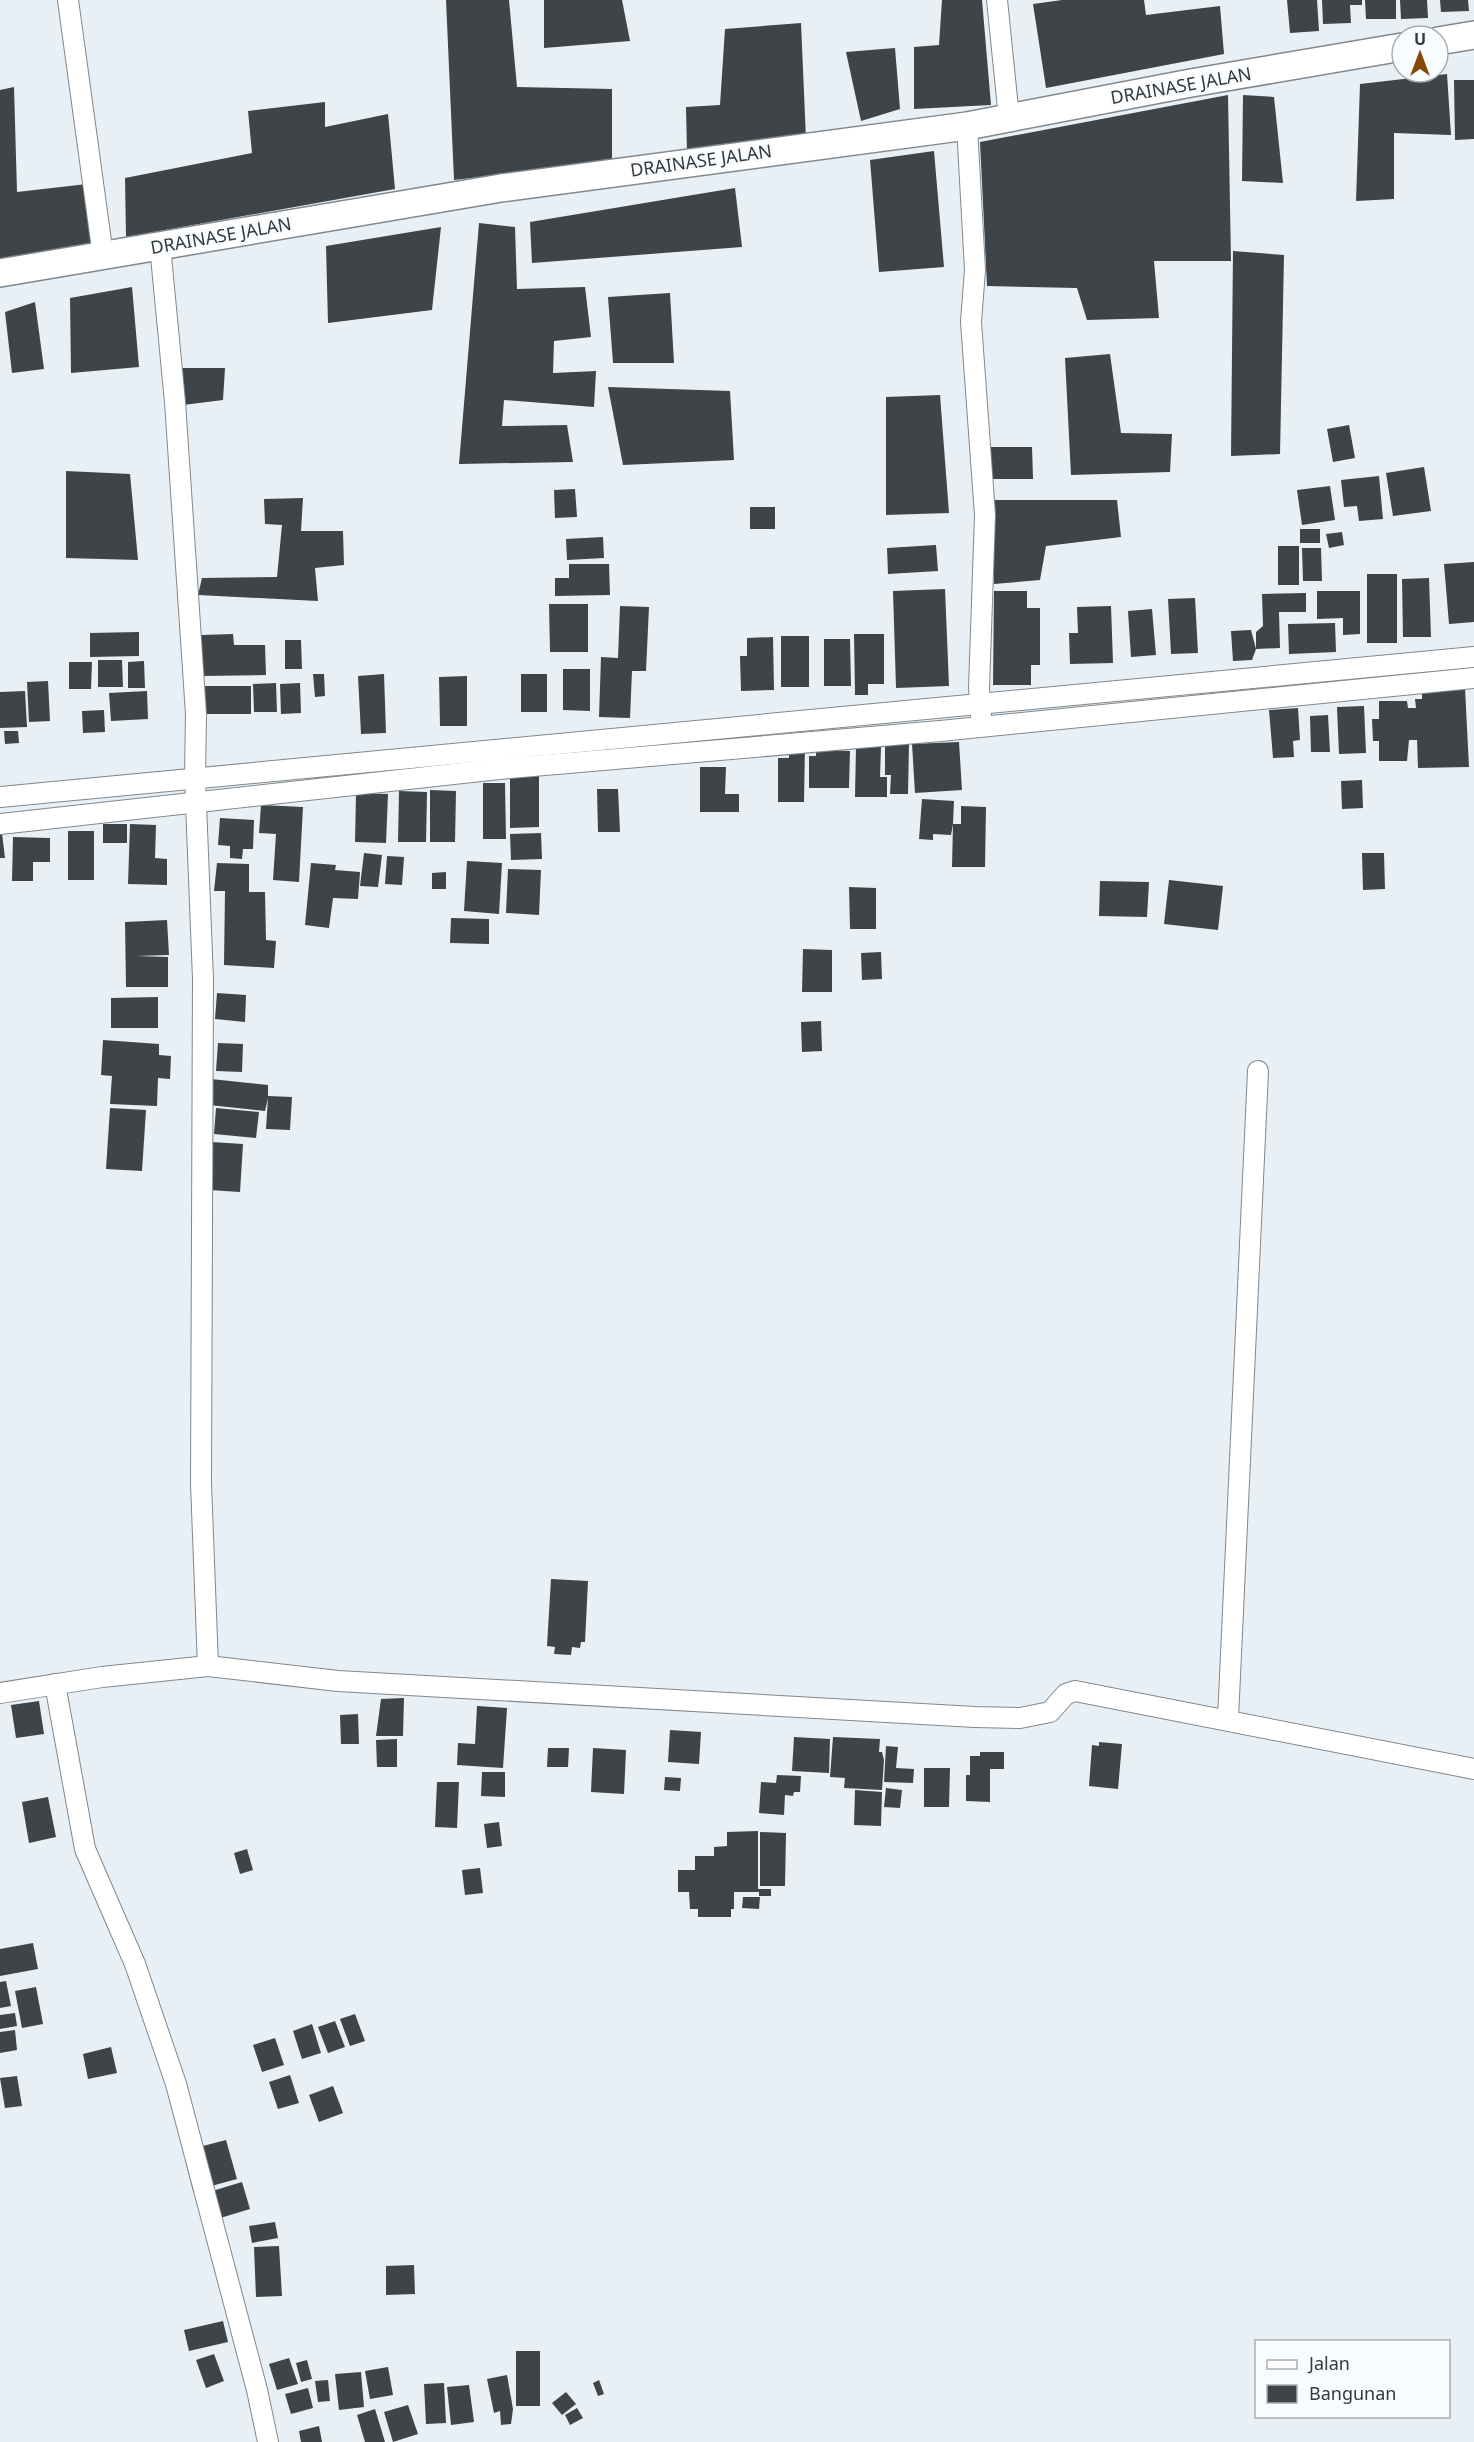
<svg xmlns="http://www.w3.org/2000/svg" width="1474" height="2442" viewBox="0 0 1474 2442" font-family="'Noto Sans',sans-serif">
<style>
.building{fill:#3e4448}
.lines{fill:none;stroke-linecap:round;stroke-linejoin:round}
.street-casing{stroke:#81888d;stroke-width:22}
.secondary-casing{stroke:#81888d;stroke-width:30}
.street{stroke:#fff;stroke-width:20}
.secondary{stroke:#fff;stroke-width:27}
.labels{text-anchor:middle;stroke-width:6;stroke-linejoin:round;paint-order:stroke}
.street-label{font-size:18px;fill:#373a3c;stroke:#f9fcfe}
</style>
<rect width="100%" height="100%" fill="#e8f0f5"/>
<!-- building -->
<g class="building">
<path d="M446 0H509L517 87 612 89V162L454 180Z"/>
<path d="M544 0H622L630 41 544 48Z"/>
<path d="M942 0H982L991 105 914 109V47L939 45Z"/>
<path d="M1062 0H1144L1146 15 1220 6 1224 54 1046 88 1033 4Z"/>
<path d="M1287 0H1317L1319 31 1290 33Z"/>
<path d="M1322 0H1362V5H1350L1351 23 1323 24Z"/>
<path d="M1365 0H1396V19H1366Z"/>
<path d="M1400 0H1427L1428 18 1401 19Z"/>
<path d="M1440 0H1468L1469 11 1441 12Z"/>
<path d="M801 23 806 139 687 153 686 107 720 105 725 29Z"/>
<path d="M895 48 900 109 861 121 846 52Z"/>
<path d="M1447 74 1451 135 1394 133V199L1356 201 1360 84Z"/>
<path d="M1454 80H1474V139L1455 140Z"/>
<path d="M14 87 17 192 87 184 91 250 0 261V90Z"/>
<path d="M1228 95 1231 261H1154L1159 318 1087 320 1077 288 987 286 980 142Z"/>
<path d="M1243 95 1274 97 1283 183 1242 181Z"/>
<path d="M325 102V127L388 114 395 189 126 237 125 178 252 153 248 111Z"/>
<path d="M934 151 944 267 879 272 870 160Z"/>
<path d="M735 188 742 247 532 263 530 222Z"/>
<path d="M479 223 515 227 517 289 585 287 591 337 554 341 553 373 596 371 594 407 504 400 502 426 567 425 573 462 459 464Z"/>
<path d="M441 227 432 310 328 323 326 246Z"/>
<path d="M1233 251 1284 255 1280 454 1231 456Z"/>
<path d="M132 287 139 367 71 373 70 298Z"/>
<path d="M670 293 674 363H613L608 297Z"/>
<path d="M35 302 44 369 12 373 5 312Z"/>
<path d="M1110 354 1121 433 1172 434 1170 472 1071 475 1065 358Z"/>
<path d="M180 368H225L223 400 183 405Z"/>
<path d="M608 387 730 391 734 460 623 465Z"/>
<path d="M940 395 949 513 886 515V397Z"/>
<path d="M1349 425 1355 458 1333 462 1327 429Z"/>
<path d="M988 447H1032L1033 479H989Z"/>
<path d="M1424 467 1431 511 1393 516 1386 473Z"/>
<path d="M66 471 130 474 138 560 66 558Z"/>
<path d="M1379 476 1383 519 1359 521 1357 506 1344 507 1341 480Z"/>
<path d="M1330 486 1335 520 1302 525 1297 490Z"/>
<path d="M575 489 577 517 555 518 554 490Z"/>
<path d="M303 498 301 531H343L344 565 315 568 318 601 198 595 202 578 277 577 282 525 265 524 264 499Z"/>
<path d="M994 500H1117L1121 537 1046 546 1040 580 994 584Z"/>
<rect x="750" y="507" width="25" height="22"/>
<rect x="1300" y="529" width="20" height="14"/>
<path d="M1342 532 1344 545 1329 548 1326 534Z"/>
<path d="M603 537 604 558 567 560 566 539Z"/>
<path d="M936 545 938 571 888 574 887 548Z"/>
<rect x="1278" y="546" width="21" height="39"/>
<path d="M1302 548H1321L1322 581H1303Z"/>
<path d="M1474 562V622L1449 624 1444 564Z"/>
<path d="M569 564H609L610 595 555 596V578H569Z"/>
<rect x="1367" y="574" width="30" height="69"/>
<path d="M1429 578 1431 637H1403L1402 579Z"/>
<path d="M945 589 949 686 896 688 893 591Z"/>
<path d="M994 591H1027V608H1040V665H1031V685H993Z"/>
<path d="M1317 591H1360V634L1343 635V618L1317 619Z"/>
<path d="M1306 593V612H1279L1280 648 1256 649V632L1263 626 1262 594Z"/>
<path d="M1195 598 1198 653 1171 654 1168 599Z"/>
<path d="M549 604H588V652H550Z"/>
<path d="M620 606 649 607 646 671H632L630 718 599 717 601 657 618 658Z"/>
<path d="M1111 606 1113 663 1070 664 1069 633H1078L1077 607Z"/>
<path d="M1152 609 1156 655 1131 657 1128 611Z"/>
<path d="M1335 623 1336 652 1289 654 1288 624Z"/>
<path d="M1251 630 1256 649 1252 660 1233 661 1231 631Z"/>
<path d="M139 632V656L90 657V633Z"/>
<path d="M233 634 234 645H265L266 675 202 676 201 635Z"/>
<path d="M854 634H884V684H868V695H855Z"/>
<rect x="781" y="636" width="28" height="51"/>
<path d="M773 637 774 690 741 691 740 656H747V638Z"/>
<path d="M824 639H850L851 686H824Z"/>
<path d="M285 640H301L302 669H285Z"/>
<path d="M98 660H122L123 687H98Z"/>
<path d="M144 661 145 688H128V662Z"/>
<path d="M69 662H92L91 689H69Z"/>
<path d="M563 669H590V711L563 710Z"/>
<path d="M313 674H324L325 696 315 697Z"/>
<path d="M384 674 386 733 361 734 358 676Z"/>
<rect x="521" y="674" width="26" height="38"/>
<path d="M467 676V726H440L439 677Z"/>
<path d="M48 681 50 721 29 722 27 682Z"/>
<path d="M276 683 277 712H254L253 684Z"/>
<path d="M300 683 301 713 281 714 280 684Z"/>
<rect x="202" y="686" width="49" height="28"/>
<path d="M1465 688 1469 767 1418 768 1417 740H1409L1407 761H1379V741H1373L1372 719H1379V701H1407L1408 708H1416L1415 699H1422V689Z"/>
<path d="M25 691 27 727 0 728V692Z"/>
<path d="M147 691 148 719 111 721 109 693Z"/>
<path d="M1364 706 1366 753 1339 754 1337 707Z"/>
<path d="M1298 708 1300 740 1293 741 1294 757 1273 758 1269 710Z"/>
<path d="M104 710 105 732 83 733 82 711Z"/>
<path d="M1328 715 1330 752H1311L1310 716Z"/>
<path d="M4 731H18L19 743 5 744Z"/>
<path d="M959 742 962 790 915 793 912 744Z"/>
<path d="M789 744H805L804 802H778V758H789Z"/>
<path d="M885 744H909L908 794H890L891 775H885Z"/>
<path d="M856 747H881L880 777H887V797H855Z"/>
<path d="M816 750 850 751 849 788H809V756H816Z"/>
<path d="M700 767H726L725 794H739V812H700Z"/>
<path d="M539 775V827L510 828V776Z"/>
<path d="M1362 780 1363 808 1342 809 1341 781Z"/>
<path d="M483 783H505L506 839H483Z"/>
<path d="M597 789H618L620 832H598Z"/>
<path d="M430 790 456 791 455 842H430Z"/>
<path d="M399 791 427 792 426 842H398Z"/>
<path d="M356 793 388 794 386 843 355 842Z"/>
<path d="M922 799 954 801 953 824H961V806L986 807 985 867H952L953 824 951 835 933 834V840L919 839Z"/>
<path d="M261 805 303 807 299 882 273 880 276 834 259 833Z"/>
<path d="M220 818 254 820 253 849H243L242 859 230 858V846L218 845Z"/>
<rect x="103" y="824" width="24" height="19"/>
<path d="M130 824 156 825 155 858 167 859V885L128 884Z"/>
<rect x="68" y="831" width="26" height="49"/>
<path d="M2 833 5 858H0V834Z"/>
<path d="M541 833 542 859 511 860 510 834Z"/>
<path d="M13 837 50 838V862H33V881H12Z"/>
<path d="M364 853 382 855 378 887 360 886Z"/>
<path d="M1362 853H1384L1385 889 1363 890Z"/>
<path d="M387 856 404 857 402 885 385 884Z"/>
<path d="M467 861 502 863 499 914 464 911Z"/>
<path d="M217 863 249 864V892H265L266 940 276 941 274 968 224 965 225 891H214Z"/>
<path d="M311 863 336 865 335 870 360 872 358 899 333 898 329 928 305 925Z"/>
<path d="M508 869 541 870 539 915 506 913Z"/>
<path d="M446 872V889H432V873Z"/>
<path d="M1169 880 1223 886 1218 930 1164 924Z"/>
<path d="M1100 881 1149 882 1147 917 1099 916Z"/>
<path d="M849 887 876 888V929H850Z"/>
<path d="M451 918 489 919V944L450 943Z"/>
<path d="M167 920 169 955 136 956 168 957V987H126L125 922Z"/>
<path d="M803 949 832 950V992H802Z"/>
<path d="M881 952 882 979 862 980 861 953Z"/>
<path d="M217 993 246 995 245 1022 215 1019Z"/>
<path d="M158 997V1028H111V998Z"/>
<path d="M821 1021 822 1051 802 1052 801 1022Z"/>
<path d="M103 1040 159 1044V1055L171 1056 170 1079 158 1078 157 1106 110 1104 112 1076 101 1075Z"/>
<path d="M218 1043 243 1044 242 1072 216 1071Z"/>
<path d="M211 1079 268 1085V1096L292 1097 290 1130 266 1129 268 1098 265 1111 209 1105Z"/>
<path d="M110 1108 146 1110 142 1171 106 1169Z"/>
<path d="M216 1108 259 1112 256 1138 214 1134Z"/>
<path d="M211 1142 243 1144 240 1192 209 1190Z"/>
<path d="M551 1579 588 1581 585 1642H581L580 1648 572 1647 571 1655 554 1654 555 1647 547 1646Z"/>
<path d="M404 1698 403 1736H376L381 1699Z"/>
<path d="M39 1701 44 1734 16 1738 11 1705Z"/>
<path d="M477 1706 507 1708 503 1768 457 1765 458 1743 475 1744Z"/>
<path d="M358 1714 359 1744H341L340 1715Z"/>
<path d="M670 1730 701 1732 699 1764 668 1762Z"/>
<path d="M794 1737 830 1739 829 1773 792 1771Z"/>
<path d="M833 1737 880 1739 879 1752H882L884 1760 882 1790 844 1788 845 1778 830 1777Z"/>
<path d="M397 1739V1767H377L376 1740Z"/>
<path d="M1099 1742 1122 1744 1118 1789 1089 1786 1092 1745 1099 1746Z"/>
<path d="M886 1746 898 1747 896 1768 914 1769 913 1783 884 1782Z"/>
<path d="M548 1748H569L568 1767H547Z"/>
<path d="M593 1748 626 1750 624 1794 591 1792Z"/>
<path d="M980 1752H1004V1769H990V1802L966 1801V1775H970V1756H980Z"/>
<path d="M924 1768H950L949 1807H924Z"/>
<path d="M482 1772H505V1797L481 1796Z"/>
<path d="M777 1775 801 1776 800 1792H794L793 1796 785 1795 784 1815 759 1813 761 1782 776 1783Z"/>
<path d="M665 1777 681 1778 680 1791 664 1790Z"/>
<path d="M437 1782H459L457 1828 435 1827Z"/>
<path d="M886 1788 902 1790 900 1808 884 1807Z"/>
<path d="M855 1790 882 1792 881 1826 854 1825Z"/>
<path d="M48 1797 56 1837 29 1843 22 1802Z"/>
<path d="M499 1822 502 1846 487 1848 484 1824Z"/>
<path d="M758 1831V1889H771V1896H759V1892H734V1909H731V1917H698V1909H690L689 1892H678V1870H695V1856H714V1847L727 1846V1832Z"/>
<path d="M760 1832 786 1833 785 1886H760Z"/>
<path d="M247 1849 253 1870 240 1874 234 1853Z"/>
<path d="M480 1868 483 1893 465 1895 462 1870Z"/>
<path d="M743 1897H760L759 1909 742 1908Z"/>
<path d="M33 1943 38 1969 0 1976V1949Z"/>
<path d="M6 1981 11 2006 0 2008V1982Z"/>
<path d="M36 1987 43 2024 22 2028 15 1991Z"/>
<path d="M15 2013 17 2026 0 2029V2015Z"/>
<path d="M355 2014 365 2041 350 2046 340 2019Z"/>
<path d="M335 2021 345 2047 328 2053 318 2027Z"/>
<path d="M312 2024 321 2053 302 2059 293 2031Z"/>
<path d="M15 2030 17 2050 0 2053V2032Z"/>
<path d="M275 2038 284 2065 262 2072 253 2045Z"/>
<path d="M111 2047 117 2073 88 2079 83 2054Z"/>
<path d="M290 2075 299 2103 278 2109 269 2082Z"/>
<path d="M17 2076 22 2106 5 2108 0 2078Z"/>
<path d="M333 2086 343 2113 319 2122 309 2095Z"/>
<path d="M226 2140 237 2179 193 2191 185 2160 206 2155 203 2146Z"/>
<path d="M242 2182 250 2209 207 2222 199 2195Z"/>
<path d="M275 2222 278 2238 252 2243 249 2226Z"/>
<path d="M279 2246 282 2296 256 2297 254 2247Z"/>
<path d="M414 2265 415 2294 386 2295V2266Z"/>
<path d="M223 2321 228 2342 189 2351 184 2330Z"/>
<rect x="516" y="2351" width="24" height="55"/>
<path d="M214 2354 224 2381 206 2388 196 2360Z"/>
<path d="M289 2358 298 2384 277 2390 269 2364Z"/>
<path d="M307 2360 312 2379 301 2382 296 2363Z"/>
<path d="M388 2367 393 2395 370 2399 365 2371Z"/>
<path d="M361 2372 364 2407 339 2410 335 2374Z"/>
<path d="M507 2375 513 2409 511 2424 501 2425 500 2411 494 2413 487 2379Z"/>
<path d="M328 2380 330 2401 318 2402 315 2381Z"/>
<path d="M599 2380 604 2394 598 2396 593 2383Z"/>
<path d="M444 2383 446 2423 426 2424 424 2384Z"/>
<path d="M469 2385 474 2422 451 2425 447 2387Z"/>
<path d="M308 2388 313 2408 291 2414 285 2394Z"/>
<path d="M566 2392 576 2404 562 2415 552 2403Z"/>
<path d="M408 2405 418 2434 393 2442 384 2412Z"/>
<path d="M577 2408 583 2418 570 2425 565 2415Z"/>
<path d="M375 2409 385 2442H365L357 2415Z"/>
<path d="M319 2426 322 2442H301L299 2431Z"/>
</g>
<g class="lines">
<!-- street casing -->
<g class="street-casing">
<g id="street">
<path d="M68 0 103 256"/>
<path d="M997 0 1009 118"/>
<path d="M967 126 975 270 971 322 985 515 979 688 981 716"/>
<path d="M160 246 175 402 196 714 195 779 203 979 201 1483 208 1666"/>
<path d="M0 797 1474 657"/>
<path d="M0 824 499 769 940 731 1474 678"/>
<path d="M55 1684 85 1849 135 1964 176 2084 257 2390 268 2442"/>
<path d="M0 1693 102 1677 208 1666 338 1681 975 1717 1020 1718 1050 1712 1066 1694 1075 1691 1474 1769"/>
<path d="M1228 1719 1258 1071"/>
</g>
</g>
<!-- secondary casing -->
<g class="secondary-casing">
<g id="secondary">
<path d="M1438 41 1474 35"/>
<path d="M0 273 501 188 967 126 1191 83 1402 47"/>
</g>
</g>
<!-- street -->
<use href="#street" class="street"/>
<!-- secondary -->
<use href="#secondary" class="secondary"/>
</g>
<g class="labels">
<!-- street labels -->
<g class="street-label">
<text transform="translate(1181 86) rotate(-10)" y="6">DRAINASE JALAN</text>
<text transform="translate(701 161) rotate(-8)" y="6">DRAINASE JALAN</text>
<text transform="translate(221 236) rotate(-10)" y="6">DRAINASE JALAN</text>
</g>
</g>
<!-- legend -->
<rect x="1255" y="2340" width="195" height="78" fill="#f9fcfe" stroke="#abaeb0" stroke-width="1.5"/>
<rect x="1267" y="2360" width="30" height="9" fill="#ffffff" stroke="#abaeb0" stroke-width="1.5"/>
<text x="1309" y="2370" font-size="18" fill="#373a3c">Jalan</text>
<rect x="1267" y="2385" width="30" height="18" fill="#3e4448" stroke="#abaeb0" stroke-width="1.5"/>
<text x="1309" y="2400" font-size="18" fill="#373a3c">Bangunan</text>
<!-- north arrow -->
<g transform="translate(1420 54)"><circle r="28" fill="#f9fcfe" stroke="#abaeb0" stroke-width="1.5"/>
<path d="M0-4.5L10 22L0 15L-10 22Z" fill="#854905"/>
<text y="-9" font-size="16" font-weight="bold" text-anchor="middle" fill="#373a3c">U</text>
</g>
</svg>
